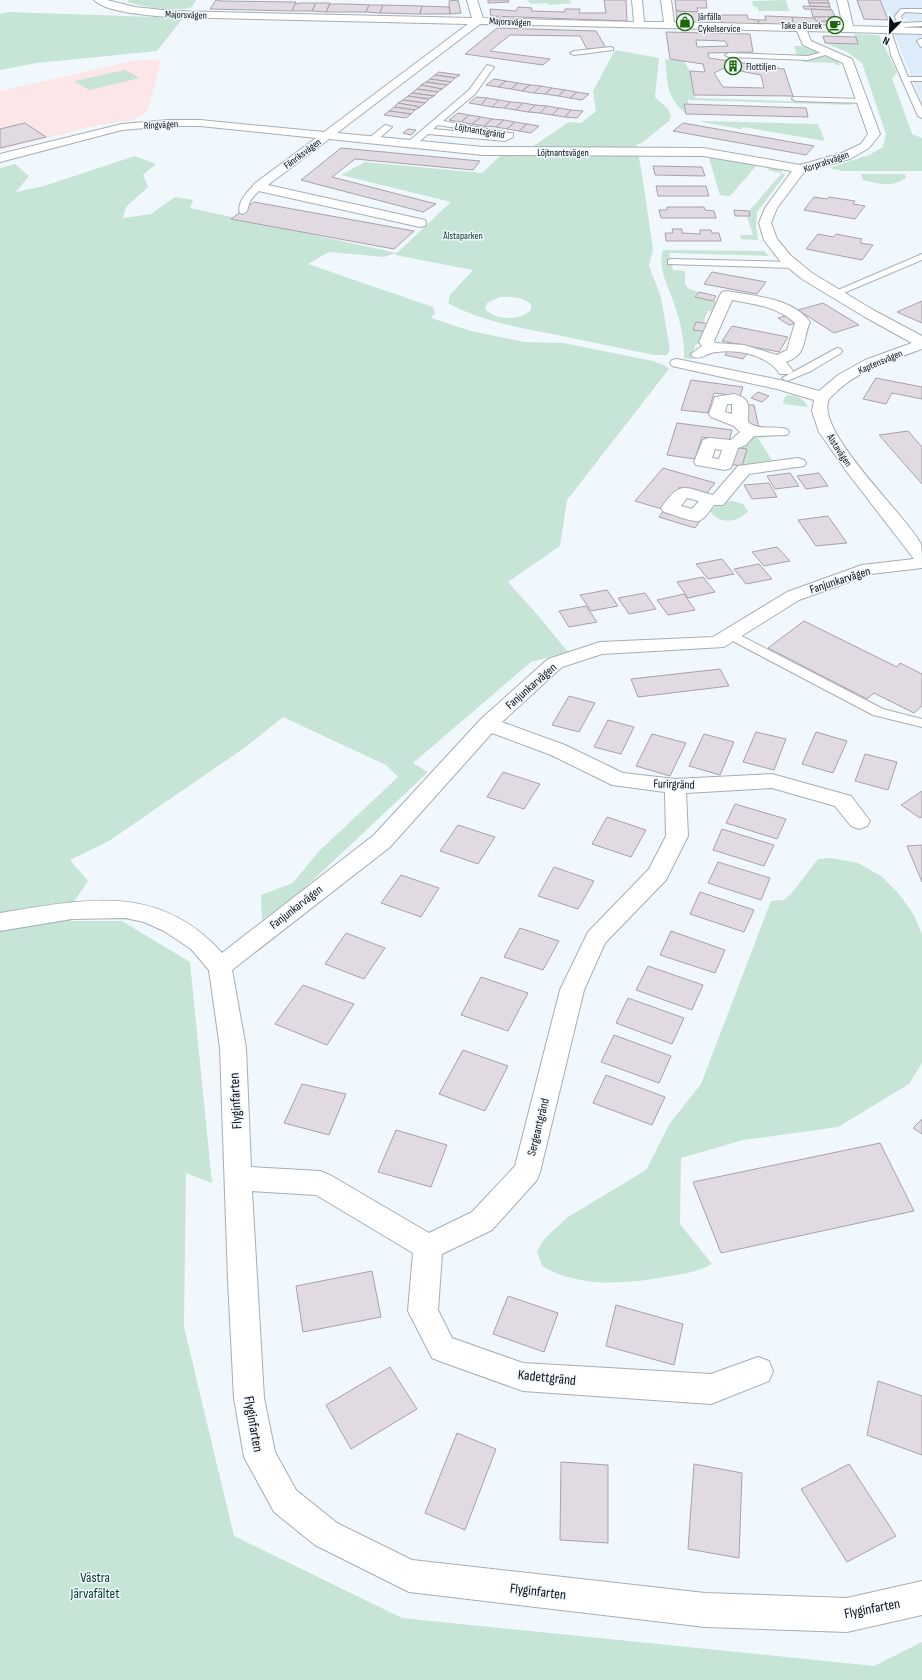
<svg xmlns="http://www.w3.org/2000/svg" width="922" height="1680" viewBox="0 0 922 1680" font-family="'Sofia Sans Condensed',sans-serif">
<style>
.built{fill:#ddecfa}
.education{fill:#fce6e7}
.green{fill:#c7e5d6;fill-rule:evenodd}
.building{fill:#e2dae3;stroke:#a9a1aa;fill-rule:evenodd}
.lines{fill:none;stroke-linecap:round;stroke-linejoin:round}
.service-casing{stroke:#a5aeb5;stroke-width:2}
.minor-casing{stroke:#a5aeb5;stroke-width:2}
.service{fill:#fff;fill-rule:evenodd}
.minor{fill:#fff;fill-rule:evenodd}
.labels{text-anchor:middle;stroke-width:3;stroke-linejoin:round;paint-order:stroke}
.far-street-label{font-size:10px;fill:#0e1113;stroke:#f0f7fd}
.far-poi-label{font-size:10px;fill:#0e1113;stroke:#f0f7fd;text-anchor:start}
.far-park-label{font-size:10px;fill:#043c29;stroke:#f0f7fd}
.street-label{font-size:12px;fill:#0e1113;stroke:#f0f7fd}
.near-street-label{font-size:14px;fill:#0e1113;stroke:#f0f7fd}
.near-park-label{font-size:14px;fill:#043c29;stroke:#f0f7fd}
</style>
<rect width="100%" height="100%" fill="#f0f7fd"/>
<!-- built -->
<g class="built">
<path d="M856 0H922V22L863 19Z"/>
<path d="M894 33 922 34V103Z"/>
</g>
<!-- education -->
<path class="education" d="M156 59 161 62 147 112 133 120 94 126 0 150V91L133 61Z"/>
<!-- green -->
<g class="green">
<path d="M128 0H196L192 7C173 13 146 7 127 2Z"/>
<path d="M530 0H570L568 1 573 3 550 5 545 3 532 4 527 1Z"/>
<path d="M786 0 789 11H758V8L753 6 752 1Z"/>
<path d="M8 12 183 18 157 51 37 63 0 70V14Z"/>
<path d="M854 34 879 35 897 73 892 78 912 134 922 138V171H843L829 168 869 155 883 147 886 134 862 63 847 52 825 43 858 44Z"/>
<path d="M794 46H801L819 53 806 57H795L797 55Z"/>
<path d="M615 50 659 58 655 97 668 109 671 116 669 121 643 142 636 145 641 168 653 249 649 266 661 297 670 350 667 355H654C620 348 586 341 553 334 516 327 481 321 448 303L450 295 473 270 395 255 396 253 384 257 329 252 308 264 433 307 435 313 431 318 471 331 524 342 563 343 653 361 666 366 669 369 567 500 560 546 508 582 536 613 568 652 531 662 413 763 428 772 293 899 262 920 261 895 293 883 318 852 398 777 386 765 283 717 247 746 109 841 70 860 88 881 73 903 71 921H122L190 962 212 1183 186 1173 184 1327 234 1536 402 1618 874 1666 922 1642V1680H0V168L15 164 29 176 16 192 44 186 135 156 156 164 143 175 148 187 126 207 123 218 151 214 175 197 193 200 190 208 397 253 451 202 341 175 365 162 482 173 500 156 520 155 569 122 581 123 596 111 593 91ZM500 297C511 296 522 297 531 304V309C523 322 494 320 485 309L487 303Z"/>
<path d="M827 56 837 60 840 65H836L835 63 803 62V60Z"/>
<path d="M665 59 684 61 690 71 695 98 851 103 852 105 688 100V104L685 105 686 114C665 95 668 85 665 59Z"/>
<path d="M125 70 140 78 89 90 74 81Z"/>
<path d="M701 121 818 124 825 141 743 127 741 129 701 122Z"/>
<path d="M709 158 757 165 730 196 720 195Z"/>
<path d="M769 168 780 170 785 175 757 212 756 226 758 240 741 239 740 235H753L747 216H750L749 211 782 173 767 170Z"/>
<path d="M861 174H905L906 178C890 188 880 184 863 180Z"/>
<path d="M663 250 764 251 769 256 669 253 673 270 685 271V284L689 289 699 292 695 297 718 301 714 311H708L703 323 696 322 693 330 706 332 702 342 695 345 692 359 684 358C685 339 679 316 672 298 666 281 658 268 663 250Z"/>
<path d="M787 395C797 395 804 399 808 407L783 404 784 398Z"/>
<path d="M750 433 774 434V436L758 438 775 465 742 466 746 449 738 447Z"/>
<path d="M732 501 743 504 748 511C738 522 722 525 711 513V510L721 502Z"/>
<path d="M831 858 858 863 881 876 899 894 914 915 922 935V1063L909 1084 838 1127 743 1140 681 1158 680 1224 712 1264C696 1273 682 1274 665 1277 623 1284 580 1288 542 1266L537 1252 544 1239 568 1217 646 1170 670 1123 701 1084 771 901 784 900 791 894 818 859Z"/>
</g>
<!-- building -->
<g class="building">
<path d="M216 0 222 1 296 2 292 11 210 9Z"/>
<path d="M458 0 461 13 450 14 449 1Z"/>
<path d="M488 0H508L509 2 488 3Z"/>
<path d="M604 0H626L627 21 491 16 490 9 516 11 518 7 532 8 531 11 565 12V9H580L579 13H606Z"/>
<path d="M675 0H706L707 8H697L698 12 676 11Z"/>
<path d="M808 0H828L829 3H809Z"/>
<path d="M857 0H880L888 20 864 19Z"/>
<path d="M301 3H316L312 11H292L295 4Z"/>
<path d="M316 3H330L326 12 312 11Z"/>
<path d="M809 3H829L830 7 810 6Z"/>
<path d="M330 4H348L369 5 366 12H326Z"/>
<path d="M369 5H383L380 13 366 12Z"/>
<path d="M383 5 422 6 420 14 380 13Z"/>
<path d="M422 6 449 7 450 14H420Z"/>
<path d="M803 6 830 7 831 10 804 9Z"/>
<path d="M811 9 832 10 835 17H813Z"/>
<path d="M676 11 698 12 699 17H721L722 23H677Z"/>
<path d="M721 15H747L748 19 758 20 759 24 722 23Z"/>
<path d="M765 16 792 17 794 25 759 24 758 20H766Z"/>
<path d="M792 17 815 18 816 21H837L838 26 794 25Z"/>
<path d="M814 17H835L837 21H816Z"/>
<path d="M497 28 596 31 606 48 587 49 580 36 510 35 490 51 550 59 543 65 465 54Z"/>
<path d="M666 32 750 34 753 52 708 53 709 58 784 69 793 96 694 95 690 71 705 72 703 64 670 59ZM696 40 725 41 728 46 697 47ZM724 68 761 75 764 88 723 87 714 73Z"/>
<path d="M823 36 856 37 858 44 825 43Z"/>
<path d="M439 72 460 75 455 78 435 75Z"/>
<path d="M435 75 455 78 451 82 430 79Z"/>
<path d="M430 79 451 82 447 85 426 82Z"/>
<path d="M494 79 506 81 498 87 486 85Z"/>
<path d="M506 81 518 83 511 89 498 87Z"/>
<path d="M426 82 447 85 442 89 421 85Z"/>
<path d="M518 83 530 85 522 91 511 89Z"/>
<path d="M421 85 442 89 438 92 417 89Z"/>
<path d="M530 85 541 86 534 93 522 91Z"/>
<path d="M541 86 552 88 545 94 534 93Z"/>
<path d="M552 88 565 90 558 96 545 94Z"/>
<path d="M417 89 438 92 434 96 412 93Z"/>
<path d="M565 90 577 92 570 98 558 96Z"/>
<path d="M577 92 589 94 582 100 570 98Z"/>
<path d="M412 93 434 96 429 99 408 96Z"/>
<path d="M408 96 429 99 425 103 403 100Z"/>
<path d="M476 97 487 98 481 105 469 103Z"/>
<path d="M487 98 499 100 492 107 481 105Z"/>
<path d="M403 100 425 103 420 107 398 103Z"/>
<path d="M499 100 511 102 504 108 492 107Z"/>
<path d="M511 102 523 103 516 110 504 108Z"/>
<path d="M398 103 420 107 415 110 394 107Z"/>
<path d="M523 103 535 105 528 112 516 110Z"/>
<path d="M684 104 806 108 808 117 686 114Z"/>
<path d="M535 105 547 106 540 113 528 112Z"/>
<path d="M547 106 559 108 552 115 540 113Z"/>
<path d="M394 107 415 110 411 114 389 111Z"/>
<path d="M559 108 571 110 565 117 552 115Z"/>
<path d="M571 110 583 111 577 118 565 117Z"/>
<path d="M389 111 411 114 406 118 384 115Z"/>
<path d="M458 113 469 115 461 122 449 120Z"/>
<path d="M469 115 481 117 472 124 461 122Z"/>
<path d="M481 117 492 119 484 126 472 124Z"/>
<path d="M492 119 504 120 496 127 484 126Z"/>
<path d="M504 120 515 122 507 129 496 127Z"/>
<path d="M515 122 527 124 519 131 507 129Z"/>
<path d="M25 123 46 137 0 148V129Z"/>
<path d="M683 123 814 146 806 155 673 131Z"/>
<path d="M527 124 539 126 531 133 519 131Z"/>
<path d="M408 129 416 130 411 135 403 133Z"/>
<path d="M341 148 480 161 473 170 355 159 332 177 436 204 423 212 301 180Z"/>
<path d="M653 166 702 167 705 176 655 175Z"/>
<path d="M656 186H706L709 196H658Z"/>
<path d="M814 197 827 199 829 197 855 201 853 204 865 206 855 219 804 210Z"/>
<path d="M254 202 414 231 394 249 231 219Z"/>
<path d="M667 207H704L705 210 714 211 716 218H661L659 210H667Z"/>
<path d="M734 210 749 211 750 216H735Z"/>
<path d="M672 229H682V233L700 234V230H711L712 233H719L721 241H666L665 233H673Z"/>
<path d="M818 234 833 237 836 234 862 239 860 243 873 245 862 260 806 249Z"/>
<path d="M712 272 766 282 757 294 704 284Z"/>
<path d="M699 292 716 296 713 301 695 297Z"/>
<path d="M922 301V323L897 312Z"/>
<path d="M823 303 859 325 834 333 798 310Z"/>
<path d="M789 315 800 322 789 325 778 318Z"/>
<path d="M696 322 712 324 708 332 693 330Z"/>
<path d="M732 326 788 337 779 352 722 341Z"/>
<path d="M728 350 747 354 743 359 725 355Z"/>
<path d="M876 378 922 387V399L892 393 886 404 863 399Z"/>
<path d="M691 380 743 387 740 396 714 393 708 413 681 410Z"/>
<path d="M758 392 769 396 762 402 751 398Z"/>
<path d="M742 405H754L759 428 746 427Z"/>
<path d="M677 423 732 430 729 441 702 437 695 459 667 455Z"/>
<path d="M908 431 922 447V484L879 435Z"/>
<path d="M732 447 747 449 742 466 728 464Z"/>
<path d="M663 468 715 483 706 494 680 487 662 509 635 501Z"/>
<path d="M790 473 799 486 775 489 767 476Z"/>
<path d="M819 473 828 486 806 489 797 476Z"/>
<path d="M769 483 777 497 752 499 744 485Z"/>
<path d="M664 510 700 521 695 528 659 517Z"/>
<path d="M828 516 847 543 816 546 798 520Z"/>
<path d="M777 547 790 561 764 566 752 552Z"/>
<path d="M722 559 734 574 708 579 696 564Z"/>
<path d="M759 564 772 579 746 584 734 569Z"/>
<path d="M703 577 715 592 688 598 677 582Z"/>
<path d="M607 590 618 606 591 611 580 595Z"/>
<path d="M645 593 656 609 629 614 618 598Z"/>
<path d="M684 594 695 610 668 615 657 600Z"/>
<path d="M586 606 597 622 569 627 559 611Z"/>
<path d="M804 621 897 667 900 663 922 674V706L914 713 874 693 867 699 768 648Z"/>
<path d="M720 669 729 686 638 697 631 679Z"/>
<path d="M569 696 595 703 579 732 552 725Z"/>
<path d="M608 720 634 727 621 754 594 747Z"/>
<path d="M756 732 786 739 774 770 743 762Z"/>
<path d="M816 732 847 741 833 773 802 764Z"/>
<path d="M652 734 686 743 670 776 636 766Z"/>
<path d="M704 734 734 742 720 775 689 766Z"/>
<path d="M865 754 897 762 888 790 855 781Z"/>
<path d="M503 772 540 784 524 809 487 797Z"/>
<path d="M922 791V817L920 818 901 805Z"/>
<path d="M735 804 786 819 777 839 726 823Z"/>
<path d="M607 817 646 830 631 857 592 844Z"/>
<path d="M458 825 495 837 478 864 440 851Z"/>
<path d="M722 829 774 845 764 866 713 850Z"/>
<path d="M922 845V882L907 846Z"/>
<path d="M718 862 770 878 761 900 708 883Z"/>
<path d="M554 867 594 881 578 909 538 896Z"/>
<path d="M401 875 439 888 421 917 381 903Z"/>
<path d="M700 892 754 910 744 932 690 914Z"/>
<path d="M520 928 559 941 543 970 504 957Z"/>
<path d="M671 931 725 950 715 973 660 955Z"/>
<path d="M346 933 385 948 364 979 325 964Z"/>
<path d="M648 966 703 985 692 1010 636 990Z"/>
<path d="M481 977 528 993 508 1031 461 1015Z"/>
<path d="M303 985 354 1004 327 1045 275 1024Z"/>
<path d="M628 998 684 1018 672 1044 616 1023Z"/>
<path d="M614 1035 671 1056 659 1083 601 1062Z"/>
<path d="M463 1050 508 1066 485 1111 439 1094Z"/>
<path d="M606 1075 665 1097 652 1125 593 1103Z"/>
<path d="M302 1084 346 1094 329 1135 284 1123Z"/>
<path d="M922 1119V1134L913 1128Z"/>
<path d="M396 1130 447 1145 431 1187 378 1172Z"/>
<path d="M880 1143 914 1211 721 1253 693 1182Z"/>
<path d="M372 1271 381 1317 303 1332 296 1286Z"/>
<path d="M508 1296 558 1313 544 1352 493 1334Z"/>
<path d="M616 1305 683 1324 674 1365 606 1346Z"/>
<path d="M390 1367 417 1409 351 1449 326 1405Z"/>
<path d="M878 1381 922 1396V1455L867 1435Z"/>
<path d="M457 1433 496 1449 465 1530 425 1513Z"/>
<path d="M561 1462 608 1465V1543L560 1540Z"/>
<path d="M694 1464 742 1473 739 1558 688 1549Z"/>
<path d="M849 1464 896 1536 847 1562 801 1489Z"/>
</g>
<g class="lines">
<!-- service casing -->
<g class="service-casing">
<g id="service">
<path d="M901 9H922V13L905 12 901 16 903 23 922 22V26L904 27 903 32H899L895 16Z"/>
<path d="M886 30 891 31 899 55 908 77H922V81H910L922 107V118L918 116 891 55Z"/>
<path d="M920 39H922V47L920 46 917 41Z"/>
<path d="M611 47 613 48V50L574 55 570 53 574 51Z"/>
<path d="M830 50 834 52 832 53 808 60 729 57 725 55 729 53 808 56Z"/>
<path d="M487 65 494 67 475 94 443 121 510 133H513V137L505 141 428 134 414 146H408V142L469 90ZM438 125 504 136 433 129Z"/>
<path d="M793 97 863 99 867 101 863 103 796 101 792 99Z"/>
<path d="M385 125 392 127 375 142H369V138Z"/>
<path d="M258 184 262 187 250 201 247 211 243 214 240 213C236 204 249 187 258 184Z"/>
<path d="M922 254V260L839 295 836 296 831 293Z"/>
<path d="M671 259 794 262 799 265 794 268 668 264V260Z"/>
<path d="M837 348 841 349 842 351 841 353 811 371 787 381 782 378Z"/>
<path d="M730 630 883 709 922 719V727L873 715 725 637 724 634 725 631Z"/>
</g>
</g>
<!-- minor casing -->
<g class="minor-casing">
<g id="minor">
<path d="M94 0H107L135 7 172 11 472 18 467 0H477L483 18 634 22 632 0H642L644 22H664L661 0H671L674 22 843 26 837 0H847L853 26 922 28V34L807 31 811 41 852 59 880 134 869 148 850 159 804 172 777 208 771 223 777 239 790 255 812 273 875 311 922 336V349C892 360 862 369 838 390 836 393 831 396 829 399 814 431 906 515 921 544 922 550 922 562 922 568L871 574 799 600 724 647 602 654 562 667 502 722 565 745 623 773 675 779 772 774 851 796 870 821 867 826 859 829 851 826 835 806 772 788 686 793 688 836 666 880 605 943 584 990 540 1172 537 1180 492 1230 442 1254 438 1310 452 1338 523 1363 711 1374 758 1357 769 1361 773 1371 769 1381 711 1404 523 1391 442 1362 432 1358 408 1311 413 1253 316 1195 252 1191 264 1398 275 1452 296 1490 337 1523 412 1560 705 1593 847 1598 922 1581V1615L847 1632 705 1627 409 1592 315 1545 274 1512 244 1457 234 1398 228 1280 220 1048 209 970 191 949 164 931 144 922 125 918 72 919 0 931V913C83 900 158 881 222 953L374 835 481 719 548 659 600 642 713 637 787 592 862 565 914 559 847 472 819 432 812 411 814 400 777 389 672 366 670 363 672 360 677 359 780 380 819 391 838 375 865 360 912 343 865 317 802 279 780 261 764 240 759 223 765 208 792 171 703 156 483 155 329 139 268 185 425 220 426 223 425 226 420 227 254 190 252 187 254 184 316 138 200 126H168L122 130 0 162V154L122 124 168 120H200L324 132 468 24 172 17C154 16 106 13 94 0ZM480 24 797 31 803 45 843 63 868 134 861 144 842 153 800 165 703 148 483 147 337 133ZM492 733 551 755 612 785 665 792 666 836 649 869 588 932 560 990 515 1166 472 1212 429 1233 330 1175 320 1171 251 1167 246 1048 232 970 390 847Z"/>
<path d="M727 291C754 296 793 298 810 322 802 340 808 354 786 362L793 371 790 374H780C767 355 739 349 717 352 707 352 703 360 693 357L691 354 702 346 699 342 720 295 722 292ZM732 300C754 304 778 307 795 323L787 350 777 355 744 345 715 343 714 341Z"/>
<path d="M734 394C752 399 748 406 748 422 758 431 774 425 787 429L789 432 787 435 754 436 746 445 738 448 731 468 725 470 696 465 694 462 703 440 709 438 731 440 740 432 734 426 711 417 709 414 715 397ZM727 404H732V414L725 412ZM715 449 722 450 719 459 712 458Z"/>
<path d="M798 458 804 460 806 463 804 466 749 474 723 505H714C710 510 706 517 701 520 694 524 672 514 664 512L661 508C681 480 683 487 713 495L738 466ZM687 498 699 501 692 509 681 506Z"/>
</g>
</g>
<!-- service -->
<use href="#service" class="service"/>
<!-- minor -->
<use href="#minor" class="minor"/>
</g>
<!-- icons -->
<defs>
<g id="shop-ring" transform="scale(0.9)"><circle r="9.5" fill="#f0f7fd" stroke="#1e6907" stroke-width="1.5"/><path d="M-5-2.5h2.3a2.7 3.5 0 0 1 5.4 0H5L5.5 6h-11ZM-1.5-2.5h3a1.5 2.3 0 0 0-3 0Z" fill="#1e6907"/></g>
<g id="cafe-ring" transform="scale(0.9)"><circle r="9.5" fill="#f0f7fd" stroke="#1e6907" stroke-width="1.5"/><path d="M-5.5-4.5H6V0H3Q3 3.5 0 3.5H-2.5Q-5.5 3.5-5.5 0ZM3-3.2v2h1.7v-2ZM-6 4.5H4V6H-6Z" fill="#1e6907"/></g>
<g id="building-ring" transform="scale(0.9)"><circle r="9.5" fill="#f0f7fd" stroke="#1e6907" stroke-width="1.5"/><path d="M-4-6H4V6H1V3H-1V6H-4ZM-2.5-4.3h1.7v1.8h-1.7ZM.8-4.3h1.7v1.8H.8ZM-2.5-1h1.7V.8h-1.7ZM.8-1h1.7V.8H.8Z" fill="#1e6907"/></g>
</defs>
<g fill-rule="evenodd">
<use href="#shop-ring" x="685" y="22"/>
<use href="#cafe-ring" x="835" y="25"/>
<use href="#building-ring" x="733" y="66"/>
</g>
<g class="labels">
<!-- far-street labels -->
<g class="far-street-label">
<text transform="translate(186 14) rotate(2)" y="4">Majorsvägen</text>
<text transform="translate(510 21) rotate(3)" y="4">Majorsvägen</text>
<text transform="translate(161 124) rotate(-3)" y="4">Ringvägen</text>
<text transform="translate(480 130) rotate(10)" y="4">Löjtnantsgränd</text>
<text x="563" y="156">Löjtnantsvägen</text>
<text transform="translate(302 153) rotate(-37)" y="4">Fänriksvägen</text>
<text transform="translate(826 161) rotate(-19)" y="4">Korpralsvägen</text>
<text transform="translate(880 361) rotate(-23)" y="4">Kaptensvägen</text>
<text transform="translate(840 450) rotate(56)" y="4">Ålstavägen</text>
</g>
<!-- far-poi labels -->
<g class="far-poi-label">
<text x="698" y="20">Järfälla<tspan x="698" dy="12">Cykelservice</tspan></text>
<text x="822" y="29" text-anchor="end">Take a Burek</text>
<text x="746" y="70">Flottiljen</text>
</g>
<!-- far-park labels -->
<g class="far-park-label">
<text x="463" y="239">Ålstaparken</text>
</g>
<!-- street labels -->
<g class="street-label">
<text transform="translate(840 580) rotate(-18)" y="4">Fanjunkarvägen</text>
<text transform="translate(531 686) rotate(-41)" y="4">Fanjunkarvägen</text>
<text transform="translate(674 784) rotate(2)" y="4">Furirgränd</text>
<text transform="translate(296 907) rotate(-38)" y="4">Fanjunkarvägen</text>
<text transform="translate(538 1127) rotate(-76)" y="4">Sergeantgränd</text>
</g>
<!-- near-street labels -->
<g class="near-street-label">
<text transform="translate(235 1101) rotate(-93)" y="5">Flyginfarten</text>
<text transform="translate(547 1377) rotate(6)" y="5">Kadettgränd</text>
<text transform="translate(254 1424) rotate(80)" y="5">Flyginfarten</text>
<text transform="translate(538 1591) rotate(7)" y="5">Flyginfarten</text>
<text transform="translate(872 1608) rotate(-11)" y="5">Flyginfarten</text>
</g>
<!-- near-park labels -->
<g class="near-park-label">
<text x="95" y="1582">Västra<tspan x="95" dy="16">Järvafältet</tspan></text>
</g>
</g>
<!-- north arrow -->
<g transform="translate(890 32) rotate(203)" stroke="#f0f7fd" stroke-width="3" paint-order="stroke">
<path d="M0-3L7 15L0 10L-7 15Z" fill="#0e1113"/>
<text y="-6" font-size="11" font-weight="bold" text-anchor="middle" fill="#0e1113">N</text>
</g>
</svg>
